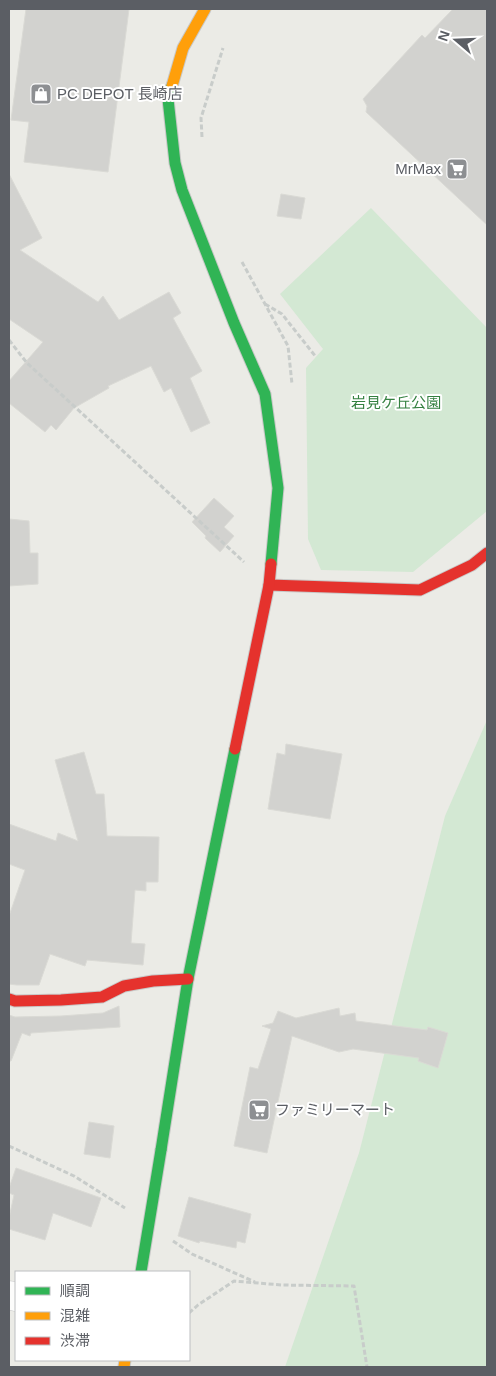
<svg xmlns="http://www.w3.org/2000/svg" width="496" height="1376" viewBox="0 0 496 1376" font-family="Arial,'Noto Sans JP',sans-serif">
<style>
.green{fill:#d3e8d3}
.building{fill:#d2d2cf;stroke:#dadad5}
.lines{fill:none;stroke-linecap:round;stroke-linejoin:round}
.street-casing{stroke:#c8c9c8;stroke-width:29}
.fast-casing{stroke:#c8c8c7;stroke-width:13}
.slow-casing{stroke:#c8c8c7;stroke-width:13}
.jam-casing{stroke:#c8c8c7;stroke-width:13}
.path{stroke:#c8ccca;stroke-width:3;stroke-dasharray:5 2.5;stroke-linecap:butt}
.street{stroke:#fcfcfb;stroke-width:28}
.fast{stroke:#30b455;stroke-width:11}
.slow{stroke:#ff9f0a;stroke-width:11}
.jam{stroke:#e5322d;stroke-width:11}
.fast-bridge-casing{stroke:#c8c8c7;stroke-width:13;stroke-linecap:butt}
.fast-bridge{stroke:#30b455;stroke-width:11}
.labels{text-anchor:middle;stroke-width:4;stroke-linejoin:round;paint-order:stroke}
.poi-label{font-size:15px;fill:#5b5e64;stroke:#fff;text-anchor:start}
.park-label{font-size:15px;fill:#358141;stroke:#fff}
</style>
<rect width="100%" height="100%" fill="#ebebe6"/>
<!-- green -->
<g class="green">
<path d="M371 208 487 328V511L413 572 321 570 308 539 306 368 323 349 280 294Z"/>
<path d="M487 720V1367H285L359 1153 445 816Z"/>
</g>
<!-- building -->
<g class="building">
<path d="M26 9H129L108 172 24 162 29 122 11 120Z"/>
<path d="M453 9H487V225L366 112 367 106 363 99 422 35 425 38Z"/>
<path d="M9 174 42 238 20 250 98 302 103 296 119 320 169 292 181 313 173 318 202 371 190 378 210 423 191 432 171 388 164 392 151 366 108 386 109 388 74 408 56 430 51 425 45 432 9 403V381L43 342 9 319Z"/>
<path d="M281 194 305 198 301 219 277 216Z"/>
<path d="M214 498 234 516 224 527 234 536 220 552 205 538 206 536 192 522Z"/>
<path d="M9 519 29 521 30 553H38V584L9 586Z"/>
<path d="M286 744 342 754 330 819 268 809 277 753 285 755Z"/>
<path d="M84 752 96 794H104L107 836 159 837 158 882H146V891L135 890 131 943 145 944 143 965 87 960 85 966 50 954 39 985H17L9 984V916L25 870 9 864V824L56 841 58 833 78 841 55 760Z"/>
<path d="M119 1006 120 1027 31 1033 30 1036 22 1033 11 1061H9V1015L15 1017 61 1016 103 1013Z"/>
<path d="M339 1008 340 1016 355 1013 356 1021 427 1030 428 1027 448 1033 438 1068 418 1061 419 1058 353 1049 339 1052 292 1036 267 1153 234 1146 250 1067 258 1069 271 1029 262 1026 273 1023 278 1011 296 1018Z"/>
<path d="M89 1122 114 1126 110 1158 84 1154Z"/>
<path d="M16 1168 101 1198 91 1227 53 1213 45 1240 9 1229V1218L14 1195 9 1193V1188Z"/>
<path d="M189 1197 251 1214 245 1243 237 1241 236 1248 200 1241 199 1243 178 1236Z"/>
</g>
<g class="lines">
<!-- street casing -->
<g class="street-casing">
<path id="street" d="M9 1295 16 1297"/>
</g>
<!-- fast casing -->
<g class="fast-casing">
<g id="fast">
<path d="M172 86 168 99 175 163 182 190 234 323 265 394 278 488 271 564"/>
<path d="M161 1150 188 979 235 749"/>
</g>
</g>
<!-- slow casing -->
<g class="slow-casing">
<g id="slow">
<path d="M172 86 183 48 205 9"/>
<path d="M124 1367 125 1360"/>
</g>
</g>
<!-- jam casing -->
<g class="jam-casing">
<g id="jam">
<path d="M269 585 420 590 472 565 487 553"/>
<path d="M235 749 269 585 271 564"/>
<path d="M9 999 15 1001 61 1000 102 997 124 986 153 981 188 979"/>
</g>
</g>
<!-- path -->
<g class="path">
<path d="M202 137 201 118 223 48"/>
<path d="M242 262 288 346 292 384"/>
<path d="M265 304 282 314 316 357"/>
<path d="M9 340 27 363 244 562"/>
<path d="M9 1146 74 1176 125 1208"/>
<path d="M173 1241 192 1254 255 1282"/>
<path d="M189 1313 198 1305 234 1281 282 1285 354 1286 367 1367"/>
</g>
<!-- street -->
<use href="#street" class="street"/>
<!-- fast -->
<use href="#fast" class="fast"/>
<!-- slow -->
<use href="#slow" class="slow"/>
<!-- jam -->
<use href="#jam" class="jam"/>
<!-- fast-bridge casing -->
<g class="fast-bridge-casing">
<path id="fast-bridge" d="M141 1272 161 1150"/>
</g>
<!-- fast-bridge -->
<use href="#fast-bridge" class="fast-bridge"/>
</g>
<!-- icons -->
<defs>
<g id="shop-square" transform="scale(1.125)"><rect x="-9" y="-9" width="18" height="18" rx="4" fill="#8d8f92" stroke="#fff"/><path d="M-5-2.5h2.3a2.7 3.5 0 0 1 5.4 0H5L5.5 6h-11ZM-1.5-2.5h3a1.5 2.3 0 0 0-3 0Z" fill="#fff"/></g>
<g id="supermarket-square" transform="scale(1.125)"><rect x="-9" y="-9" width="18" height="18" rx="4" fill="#8d8f92" stroke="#fff"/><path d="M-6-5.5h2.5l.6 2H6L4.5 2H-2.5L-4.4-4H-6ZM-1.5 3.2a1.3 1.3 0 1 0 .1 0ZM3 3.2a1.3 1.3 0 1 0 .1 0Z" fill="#fff"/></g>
</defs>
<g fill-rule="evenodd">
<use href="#shop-square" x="41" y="94"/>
<use href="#supermarket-square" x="457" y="169"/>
<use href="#supermarket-square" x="259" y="1110"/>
</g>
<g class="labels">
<!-- poi labels -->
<g class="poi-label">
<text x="57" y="99">PC DEPOT 長崎店</text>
<text x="441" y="174" text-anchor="end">MrMax</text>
<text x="275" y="1115">ファミリーマート</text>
</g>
<!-- park labels -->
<g class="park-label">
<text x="396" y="408">岩見ケ丘公園</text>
</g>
</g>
<!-- border -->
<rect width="496" height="1376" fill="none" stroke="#5b5e64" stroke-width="20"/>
<!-- legend -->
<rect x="15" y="1271" width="175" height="90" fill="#ffffff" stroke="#bdbfc1"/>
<rect x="25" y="1287" width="25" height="8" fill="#30b455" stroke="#bdbfc1"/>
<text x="60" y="1296" font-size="15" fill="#5b5e64">順調</text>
<rect x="25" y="1312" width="25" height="8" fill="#ff9f0a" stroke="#bdbfc1"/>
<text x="60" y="1321" font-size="15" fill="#5b5e64">混雑</text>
<rect x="25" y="1337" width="25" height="8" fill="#e5322d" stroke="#bdbfc1"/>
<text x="60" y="1346" font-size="15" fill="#5b5e64">渋滞</text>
<!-- north arrow -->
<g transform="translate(456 40) rotate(289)" stroke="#ffffff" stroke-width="4" paint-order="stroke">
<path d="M0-4L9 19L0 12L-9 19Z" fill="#5b5e64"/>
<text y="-8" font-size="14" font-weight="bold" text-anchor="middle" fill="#5b5e64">N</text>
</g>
</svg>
